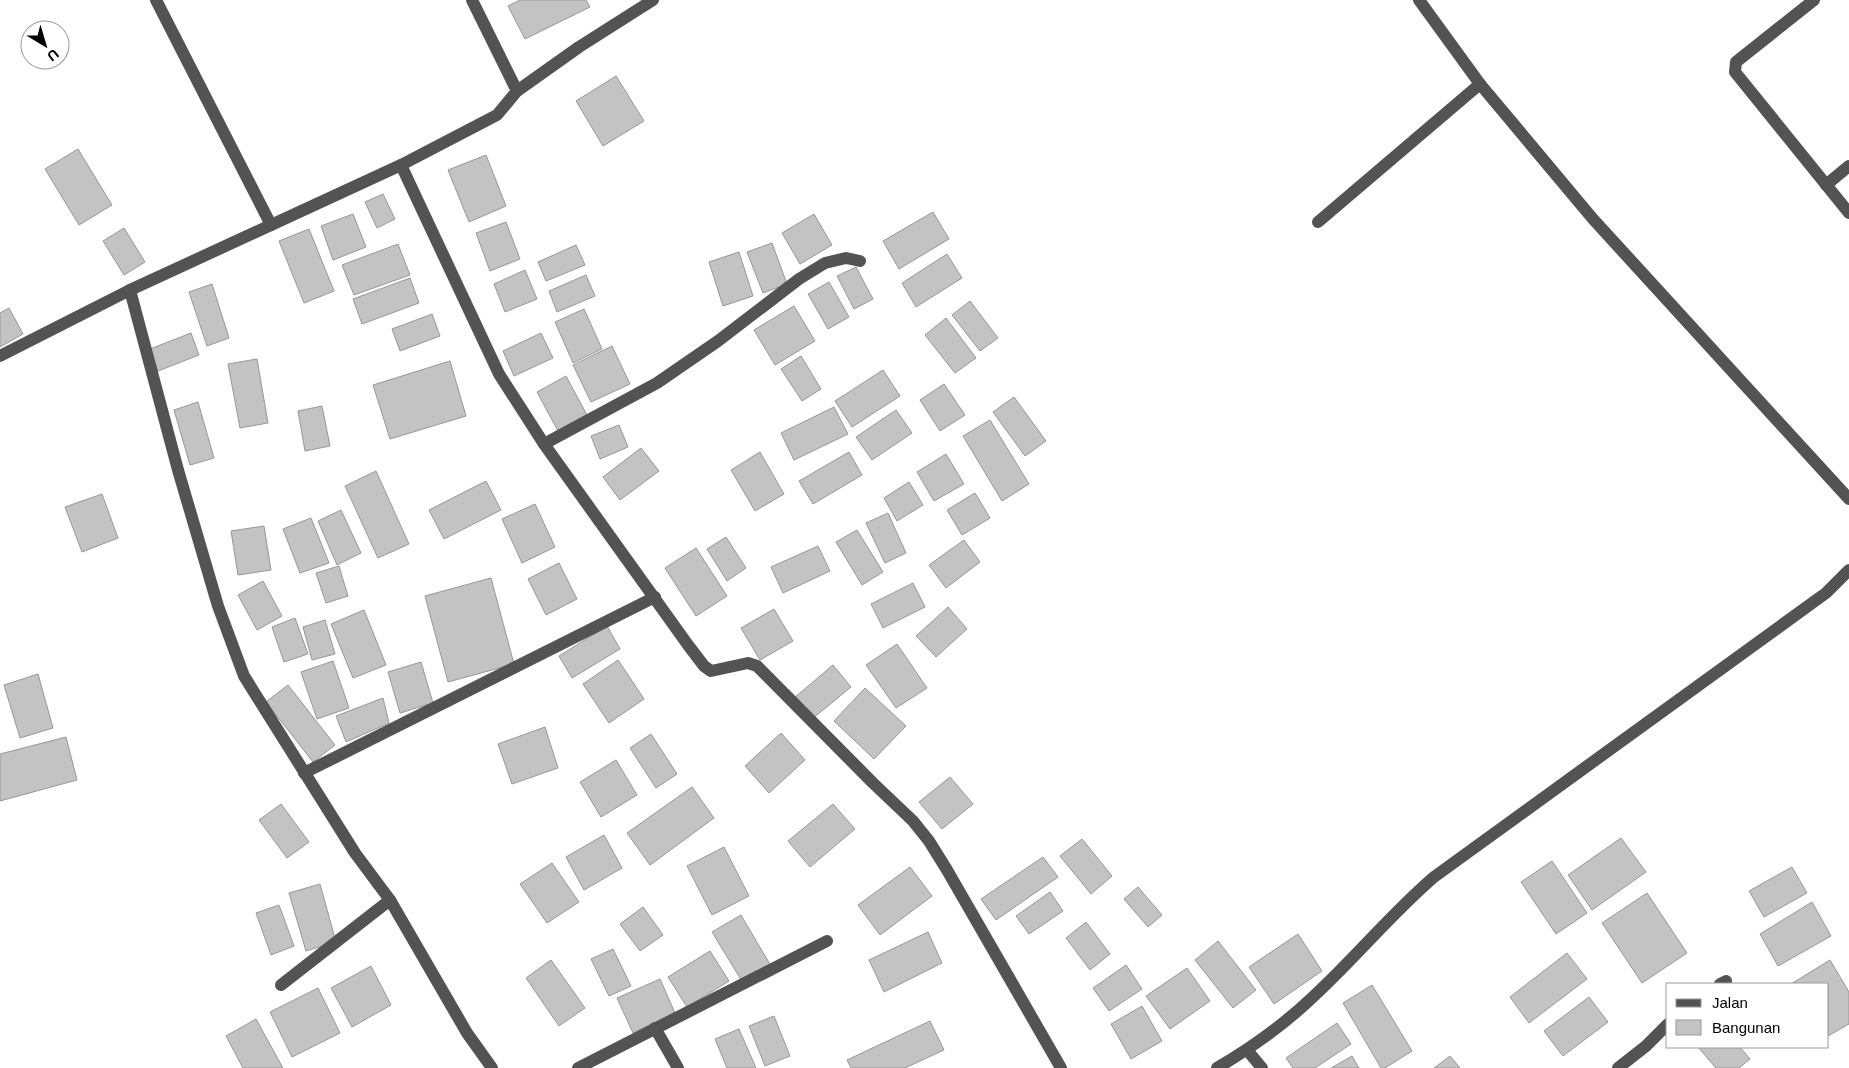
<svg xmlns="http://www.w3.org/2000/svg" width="1849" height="1068" viewBox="0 0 1849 1068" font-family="Arial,sans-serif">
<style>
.building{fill:#c3c3c3;stroke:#979797}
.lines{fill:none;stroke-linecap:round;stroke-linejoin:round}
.minor{stroke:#535353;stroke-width:12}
</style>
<rect width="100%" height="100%" fill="#fff"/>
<!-- building -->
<g class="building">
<path d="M520 0H586L590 7 525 39 508 6Z"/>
<path d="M616 76 644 121 603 146 576 101Z"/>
<path d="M78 149 112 205 79 225 45 169Z"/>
<path d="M486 155 506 206 469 222 448 170Z"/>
<path d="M383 194 395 219 377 228 365 202Z"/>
<path d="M933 212 949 239 899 269 883 241Z"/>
<path d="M353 214 366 247 333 260 321 226Z"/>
<path d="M814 214 832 245 800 264 782 233Z"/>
<path d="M506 222 520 259 490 271 476 233Z"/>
<path d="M124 228 145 262 124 275 103 241Z"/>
<path d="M309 229 334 291 304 303 279 241Z"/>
<path d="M772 243 787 284 763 293 747 252Z"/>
<path d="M398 244 410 275 354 295 342 265Z"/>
<path d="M576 245 585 265 546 281 538 262Z"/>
<path d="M739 252 753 296 723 306 709 262Z"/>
<path d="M947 254 962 278 916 307 902 283Z"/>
<path d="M856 267 873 299 854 309 837 276Z"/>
<path d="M525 270 537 299 505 312 494 284Z"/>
<path d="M586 275 595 296 557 312 549 291Z"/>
<path d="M410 278 419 303 362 324 353 299Z"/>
<path d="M829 282 849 317 828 329 808 294Z"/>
<path d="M212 284 229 338 207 346 189 292Z"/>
<path d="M970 301 998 338 980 351 952 315Z"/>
<path d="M794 306 815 341 775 365 754 330Z"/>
<path d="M9 308 23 334 0 347V313Z"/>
<path d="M584 309 602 349 573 363 555 322Z"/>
<path d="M432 314 440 336 400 351 392 329Z"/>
<path d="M946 318 976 358 955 373 925 335Z"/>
<path d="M191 333 199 355 158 371 150 349Z"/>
<path d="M541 333 553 358 514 376 503 351Z"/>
<path d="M612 346 630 384 591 402 573 365Z"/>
<path d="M801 356 821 389 802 401 781 369Z"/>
<path d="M257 359 268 423 240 428 228 364Z"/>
<path d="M450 361 466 416 390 439 373 385Z"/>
<path d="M883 370 900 396 852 427 835 401Z"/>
<path d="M566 376 587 415 558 431 537 392Z"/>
<path d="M944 384 965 415 940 431 920 400Z"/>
<path d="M1014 397 1046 441 1025 456 993 412Z"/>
<path d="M198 402 214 458 190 465 174 410Z"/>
<path d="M322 406 330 446 305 451 298 411Z"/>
<path d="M834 407 848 434 794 460 781 433Z"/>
<path d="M896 410 912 433 872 460 856 437Z"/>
<path d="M990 420 1029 484 1002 501 963 436Z"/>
<path d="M619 425 628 447 600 459 591 436Z"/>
<path d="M641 448 659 471 620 500 603 477Z"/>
<path d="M760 452 784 494 755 511 731 470Z"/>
<path d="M849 452 862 475 813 504 799 481Z"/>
<path d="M946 454 964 484 934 501 917 472Z"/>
<path d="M376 471 409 544 378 558 345 486Z"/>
<path d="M486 481 501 510 444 539 429 510Z"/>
<path d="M909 482 923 505 897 521 884 498Z"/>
<path d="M975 493 990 518 962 535 947 510Z"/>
<path d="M102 494 118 538 82 552 65 507Z"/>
<path d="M535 504 555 547 522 563 502 519Z"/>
<path d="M341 510 361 553 337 565 318 521Z"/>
<path d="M888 513 906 553 885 563 866 523Z"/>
<path d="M311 518 329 563 300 573 283 529Z"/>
<path d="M264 526 271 570 238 575 231 531Z"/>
<path d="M857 530 883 572 862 585 836 542Z"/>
<path d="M726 537 746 568 727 581 707 549Z"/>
<path d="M964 540 980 562 946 588 929 565Z"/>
<path d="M818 546 830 571 783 593 771 567Z"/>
<path d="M696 548 727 596 696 616 665 568Z"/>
<path d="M559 563 577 599 546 615 528 579Z"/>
<path d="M339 566 348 596 326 603 316 573Z"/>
<path d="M491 578 514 664 448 682 425 596Z"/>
<path d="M263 581 282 616 257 630 238 595Z"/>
<path d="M913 583 925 607 883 628 871 604Z"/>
<path d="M948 607 967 629 936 657 916 636Z"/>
<path d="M774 609 793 641 760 660 741 628Z"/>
<path d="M364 610 386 665 353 678 331 624Z"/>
<path d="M295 618 308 654 284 662 272 627Z"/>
<path d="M325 620 335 654 312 660 303 627Z"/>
<path d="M607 626 620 649 572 678 559 656Z"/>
<path d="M897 644 927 688 896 708 866 665Z"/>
<path d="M618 660 644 699 609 723 583 684Z"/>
<path d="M333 661 349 708 317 719 301 672Z"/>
<path d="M421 662 433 703 400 713 388 672Z"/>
<path d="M833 665 851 687 812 719 794 698Z"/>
<path d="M38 674 53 728 20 738 4 685Z"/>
<path d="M288 685 335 745 313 762 266 702Z"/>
<path d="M865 688 906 726 874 759 834 721Z"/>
<path d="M383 698 389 723 346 742 336 716Z"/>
<path d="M545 727 558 768 512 784 498 744Z"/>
<path d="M781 733 805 760 769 793 745 766Z"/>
<path d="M651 734 677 774 656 788 630 748Z"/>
<path d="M66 737 77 780 0 801V754Z"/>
<path d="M616 760 637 795 601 817 580 782Z"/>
<path d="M950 777 973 804 942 829 919 802Z"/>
<path d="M692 787 714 818 650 865 627 833Z"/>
<path d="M281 804 309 842 287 858 259 820Z"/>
<path d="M833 804 855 829 810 867 788 841Z"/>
<path d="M604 835 622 868 584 890 566 857Z"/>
<path d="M1621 838 1646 872 1592 910 1568 875Z"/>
<path d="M1082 839 1112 876 1091 894 1060 856Z"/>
<path d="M724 847 749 896 712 915 687 866Z"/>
<path d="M1043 857 1058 877 996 920 981 899Z"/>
<path d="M1552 861 1587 913 1556 934 1521 882Z"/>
<path d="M552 863 579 902 547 923 520 884Z"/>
<path d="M910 867 932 896 880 935 858 905Z"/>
<path d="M1792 867 1807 893 1764 917 1749 891Z"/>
<path d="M320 884 336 942 306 951 289 893Z"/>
<path d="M1138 887 1162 915 1148 927 1124 899Z"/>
<path d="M1050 892 1063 911 1029 934 1016 916Z"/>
<path d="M1647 893 1687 953 1642 983 1602 923Z"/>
<path d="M1812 902 1831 936 1778 966 1760 934Z"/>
<path d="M279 905 294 946 271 955 256 913Z"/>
<path d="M643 907 663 935 640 951 620 924Z"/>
<path d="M741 915 771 966 743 983 712 932Z"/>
<path d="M1086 922 1110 954 1090 970 1066 938Z"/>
<path d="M928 932 942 963 884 992 869 960Z"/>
<path d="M1298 934 1322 971 1274 1004 1249 967Z"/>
<path d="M1218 941 1256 990 1233 1008 1195 960Z"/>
<path d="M613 949 631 986 609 996 591 959Z"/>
<path d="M710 951 729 981 687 1007 668 977Z"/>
<path d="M1567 953 1587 979 1529 1023 1510 997Z"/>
<path d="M551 960 585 1008 559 1026 526 978Z"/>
<path d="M1830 960 1849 992V1024L1828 1036V984H1791Z"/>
<path d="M1126 965 1142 989 1109 1011 1093 988Z"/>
<path d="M371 966 391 1005 352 1027 331 988Z"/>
<path d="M1187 968 1210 1001 1170 1029 1146 996Z"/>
<path d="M660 979 675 1013 633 1033 617 998Z"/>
<path d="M1372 985 1412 1051 1385 1068H1381L1343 1003Z"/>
<path d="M318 988 340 1033 292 1057 270 1012Z"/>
<path d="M1589 997 1608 1022 1563 1056 1544 1031Z"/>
<path d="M1142 1006 1162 1041 1131 1059 1111 1024Z"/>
<path d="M774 1016 790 1056 765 1066 749 1026Z"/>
<path d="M256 1019 283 1068H243L226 1036Z"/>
<path d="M930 1021 944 1050 905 1068H851L847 1060Z"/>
<path d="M1337 1023 1351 1044 1315 1068H1293L1286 1058Z"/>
<path d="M739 1029 756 1068H727L715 1039Z"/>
<path d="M1698 1047H1740L1750 1059 1739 1068H1716Z"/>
<path d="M1352 1056 1359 1068H1331Z"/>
<path d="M1450 1056 1460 1068H1434Z"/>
</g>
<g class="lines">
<!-- minor -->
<g class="minor">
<path d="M156 0 271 225"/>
<path d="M472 0 517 91"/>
<path d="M1419 0 1480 84 1593 219 1849 499"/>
<path d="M1814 0 1736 62 1735 72 1849 213"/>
<path d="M401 165 499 374 544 444 688 645 704 666 711 671 748 663 757 666 873 783 913 821 929 841 947 870 1061 1068"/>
<path d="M1826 185 1849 166"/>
<path d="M1318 222 1480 84"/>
<path d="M130 290 178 470 218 606 244 676 355 853 390 900 467 1033 492 1068"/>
<path d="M0 356 130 290 401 165 497 115 517 91 579 47 653 0"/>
<path d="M544 444 657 383 718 341 799 279 825 263 846 258 860 261"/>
<path d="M304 773 655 597"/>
<path d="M1720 984 1726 981"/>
<path d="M281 985 390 900"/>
<path d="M655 1028 678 1068"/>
<path d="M1247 1050 1262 1068"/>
<path d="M578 1068 827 941"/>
<path d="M1217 1068C1251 1048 1286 1023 1315 995 1356 957 1391 914 1434 877L1826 593 1849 570"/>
<path d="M1618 1068 1646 1046 1668 1024"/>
</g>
</g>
<!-- legend -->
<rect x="1666" y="983" width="162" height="65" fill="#ffffff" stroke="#999999"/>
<rect x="1676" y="999" width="25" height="8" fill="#535353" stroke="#999999"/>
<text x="1712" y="1008" font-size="15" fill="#000000">Jalan</text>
<rect x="1676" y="1020" width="25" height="15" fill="#c3c3c3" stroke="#999999"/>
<text x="1712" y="1033" font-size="15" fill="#000000">Bangunan</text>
<!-- north arrow -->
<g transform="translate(45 45) rotate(142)"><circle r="24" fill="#ffffff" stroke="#999999"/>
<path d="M0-4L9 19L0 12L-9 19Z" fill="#000000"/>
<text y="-8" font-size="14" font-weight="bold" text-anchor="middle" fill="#000000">U</text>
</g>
</svg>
